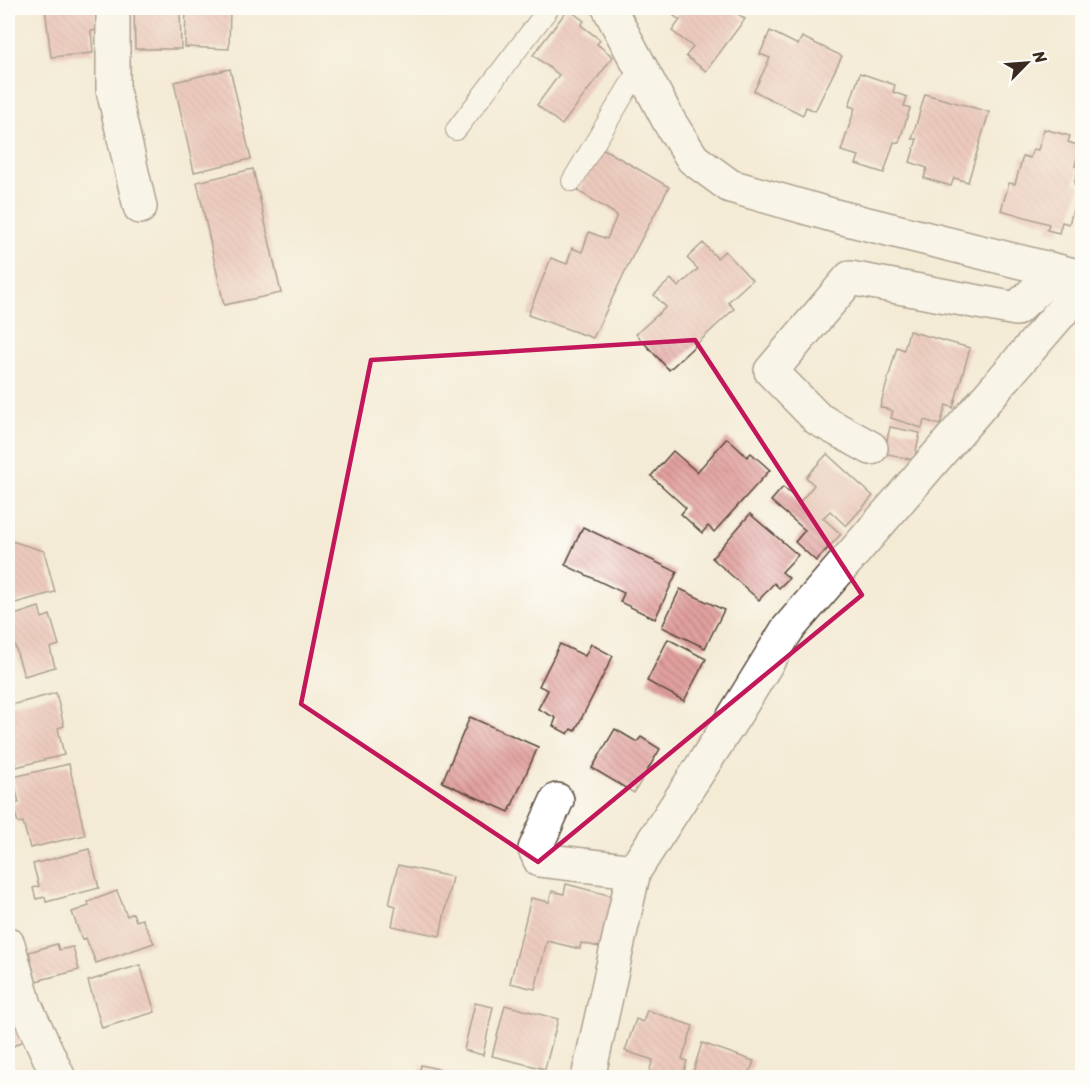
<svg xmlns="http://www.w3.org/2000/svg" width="1090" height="1085" viewBox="0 0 1090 1085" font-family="Sriracha,sans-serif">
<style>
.building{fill:url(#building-back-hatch)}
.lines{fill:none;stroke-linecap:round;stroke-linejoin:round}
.service-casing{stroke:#57473a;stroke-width:22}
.minor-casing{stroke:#57473a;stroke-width:36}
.service{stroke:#fff;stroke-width:20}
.minor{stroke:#fff;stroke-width:33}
.marked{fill:none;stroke:#c2185b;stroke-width:4.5;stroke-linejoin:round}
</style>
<defs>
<pattern id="building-back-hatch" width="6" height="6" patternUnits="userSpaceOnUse" patternTransform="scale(1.5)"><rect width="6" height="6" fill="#e2a09e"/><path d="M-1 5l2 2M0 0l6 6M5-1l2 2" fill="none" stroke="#b88380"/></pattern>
</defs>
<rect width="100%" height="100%" fill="#fdfcf7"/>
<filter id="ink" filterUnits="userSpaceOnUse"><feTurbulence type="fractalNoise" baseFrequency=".0167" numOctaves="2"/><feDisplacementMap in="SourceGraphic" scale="12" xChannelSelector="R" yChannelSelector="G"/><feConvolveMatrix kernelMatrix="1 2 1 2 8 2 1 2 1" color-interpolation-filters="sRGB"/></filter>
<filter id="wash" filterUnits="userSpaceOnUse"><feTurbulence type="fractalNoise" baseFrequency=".008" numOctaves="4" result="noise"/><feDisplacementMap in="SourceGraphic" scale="24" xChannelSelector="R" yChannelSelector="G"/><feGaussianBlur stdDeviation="1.35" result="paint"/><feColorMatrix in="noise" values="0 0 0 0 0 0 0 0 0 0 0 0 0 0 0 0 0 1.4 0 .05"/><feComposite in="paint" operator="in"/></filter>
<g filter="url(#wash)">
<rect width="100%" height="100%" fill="#f4ebd6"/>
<g id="blocks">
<!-- building -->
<g class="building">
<path d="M45 8H95L97 30 91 31 93 53 51 57Z"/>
<path d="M134 8H180L181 49H135Z"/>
<path d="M186 8H230L229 49 185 47Z"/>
<path d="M681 8H729L745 19 706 71 686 56 693 47 672 31 680 20 674 16Z"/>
<path d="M568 9 584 21 581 25 600 40 597 44 613 57 562 125 537 105 559 75 533 55Z"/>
<path d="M770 31 798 45 802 37 842 56 815 111 806 107 803 115 754 91 770 58 760 54Z"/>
<path d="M230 69 251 159 194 172 174 82Z"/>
<path d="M860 73 895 85 893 92 907 97 904 106 910 108 899 143 894 142 884 173 856 164 859 156 841 151 855 108 849 106Z"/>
<path d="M925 94 989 112 968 182 954 178 951 186 924 178 927 168 910 162 917 139H912Z"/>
<path d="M1044 129 1070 136 1068 142 1080 146 1075 166 1079 167 1074 184 1080 186 1069 224 1062 222 1059 233 1047 230 1049 224 1001 210 1009 183 1015 184 1023 156 1030 158 1033 149 1038 150Z"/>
<path d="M602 148 669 187 634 253 593 338 528 315 551 258 567 264 572 248 582 252 589 232 607 239 617 215 578 191Z"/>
<path d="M253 169 281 293 224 305 197 182Z"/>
<path d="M703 243 717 258 725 251 752 280 728 302 734 309 669 370 636 334 666 307 654 295 671 279 678 287 698 269 687 258Z"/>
<path d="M909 331 970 348 953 408 946 405 940 425 924 420 922 428 891 418 893 411 880 407 897 347 904 350Z"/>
<path d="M890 427 920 433 914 460 884 453Z"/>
<path d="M727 438 747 457 751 453 770 470 714 532 708 526 702 533 681 514 686 508 651 476 673 451 697 472Z"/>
<path d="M827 454 873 496 846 526 830 511 823 518 841 534 816 561 795 542 805 530 771 501 783 487 800 502 814 485 806 477Z"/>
<path d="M750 514 798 555 782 572 789 578 779 588 774 583 759 600 712 558Z"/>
<path d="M583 527 677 572 655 619 620 602 624 593 565 565Z"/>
<path d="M8 540 44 551 55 592 8 605Z"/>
<path d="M680 589 724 610 705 648 662 627Z"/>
<path d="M39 607 42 618 50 615 59 645 50 648 55 667 24 676 8 623V617Z"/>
<path d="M668 639 706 659 684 701 647 681Z"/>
<path d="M560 644 585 656 591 644 613 656 575 731 571 729 568 734 553 726 556 718 538 709 548 690 539 686Z"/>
<path d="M56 693 64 726 58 728 64 755 16 767 9 738 15 737 8 706Z"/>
<path d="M470 717 538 747 509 812 442 782Z"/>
<path d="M615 729 637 742 641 737 660 749 634 793 592 768Z"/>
<path d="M69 764 85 835 30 848 23 822 18 823 13 804 19 803 13 777Z"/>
<path d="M89 849 99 888 46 902 45 897 36 899 33 888 39 886 33 864Z"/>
<path d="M398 865 452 877 440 936 392 926 396 906 389 904Z"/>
<path d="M566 884 616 897 604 948 581 943 580 949 547 941 535 989 510 983 531 898 549 902 552 891 564 894Z"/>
<path d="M117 891 127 916 133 913 136 921 142 919 154 943 96 963 86 938 82 940 72 912 89 906 88 902Z"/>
<path d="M57 944 59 950 73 947 79 970 36 981 29 952Z"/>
<path d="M140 965 155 1012 102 1028 88 981Z"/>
<path d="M8 982 29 1038 8 1049Z"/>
<path d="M475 1003 493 1007 483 1055 464 1050Z"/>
<path d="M505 1005 558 1019 545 1069 492 1056Z"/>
<path d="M647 1010 693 1026 682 1059 687 1061 682 1078H647L653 1060 625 1051 636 1019 643 1022Z"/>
<path d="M702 1043 754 1061 748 1078H691Z"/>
<path d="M421 1065 472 1077 471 1078H418Z"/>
</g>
</g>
</g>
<g filter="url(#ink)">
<use href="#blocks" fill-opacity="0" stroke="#57473a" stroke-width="1.5"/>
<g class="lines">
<!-- service casing -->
<g class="service-casing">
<g id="service">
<path d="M456 130 549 8"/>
<path d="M572 181 641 66"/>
</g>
</g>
<!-- minor casing -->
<g class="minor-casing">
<g id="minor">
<path d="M113 8V90L140 207"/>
<path d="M609 8 670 123 693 159 730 186 839 217 1082 277"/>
<path d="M871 448 818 419 771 371 850 278 1016 309 1057 271"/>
<path d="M557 800 535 849 540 860 634 871"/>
<path d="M8 944 25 1005 59 1078"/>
<path d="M588 1078 634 871 733 718 787 630 1082 288"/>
</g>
</g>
<!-- service -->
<use href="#service" class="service"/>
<!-- minor -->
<use href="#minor" class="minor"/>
</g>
</g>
<!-- marked area -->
<path d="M0 0H1090V1085H0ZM695 340 862 595 538 862 301 704 371 360Z" fill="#f4ebd6" fill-opacity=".55" fill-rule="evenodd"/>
<path class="marked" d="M695 340 862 595 538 862 301 704 371 360Z"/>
<!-- margin -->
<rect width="1090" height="1085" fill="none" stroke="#fdfcf7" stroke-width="30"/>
<!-- north arrow -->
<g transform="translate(1027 63) rotate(65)" stroke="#fdfcf7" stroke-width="4.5" paint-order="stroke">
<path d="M0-4.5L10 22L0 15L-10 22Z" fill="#3b2a1e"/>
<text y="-9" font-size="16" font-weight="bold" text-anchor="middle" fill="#3b2a1e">N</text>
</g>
</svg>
